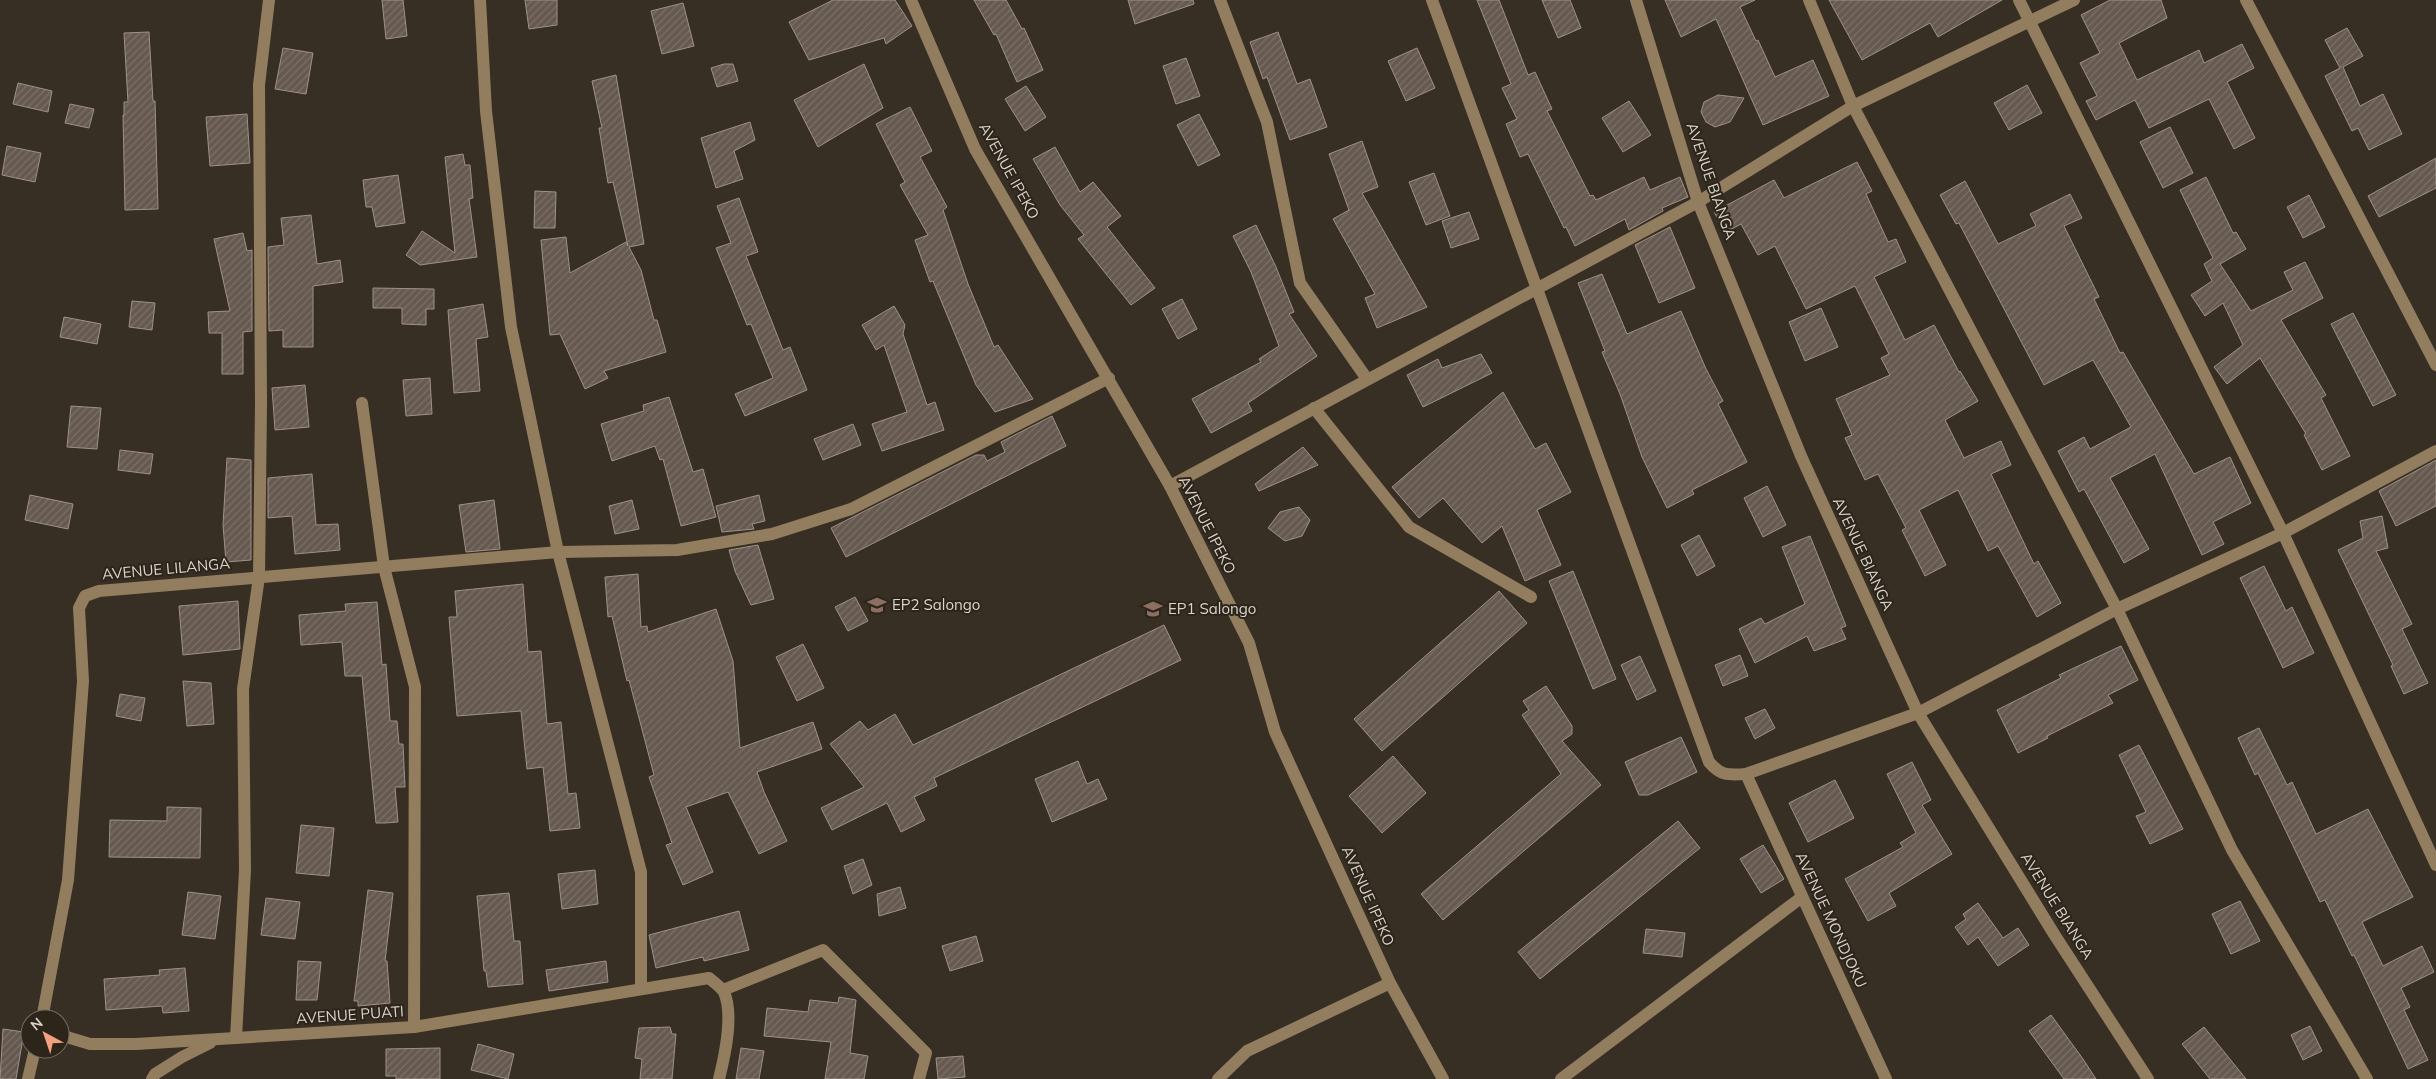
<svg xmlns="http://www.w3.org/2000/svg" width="2436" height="1079" viewBox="0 0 2436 1079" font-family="Mulish,sans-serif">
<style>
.building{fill:url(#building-hatch);stroke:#9f9187}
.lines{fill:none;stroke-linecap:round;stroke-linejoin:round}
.minor{stroke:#937d5f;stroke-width:12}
.labels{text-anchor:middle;stroke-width:4;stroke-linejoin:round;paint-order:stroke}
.street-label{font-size:15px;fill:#d9d4cd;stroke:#2d251a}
.poi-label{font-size:15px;fill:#d9d4cd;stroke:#2d251a;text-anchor:start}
</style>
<defs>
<pattern id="building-hatch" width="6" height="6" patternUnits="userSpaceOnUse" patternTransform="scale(1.25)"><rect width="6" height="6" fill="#665950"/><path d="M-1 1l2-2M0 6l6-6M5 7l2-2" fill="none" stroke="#7b7068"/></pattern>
</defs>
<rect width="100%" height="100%" fill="#372f24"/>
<!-- building -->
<g class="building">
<path d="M382 0H403L407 36 386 39Z"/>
<path d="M525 0H557V25L529 29Z"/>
<path d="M833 0H895L912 26 886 44 884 38 809 60 789 22Z"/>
<path d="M974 0H1006L1022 29 1024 28 1043 70 1017 82 996 34 994 35Z"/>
<path d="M1128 0H1193L1194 4 1135 24Z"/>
<path d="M1477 0H1499L1528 75 1535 72 1552 109 1547 111 1590 196 1593 195 1596 200 1644 177 1650 190 1680 177 1688 197 1662 208 1663 211 1629 230 1625 219 1575 246 1566 227 1564 228 1528 154 1520 157 1506 124 1517 119 1502 88 1511 84Z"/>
<path d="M1542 0H1570L1581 28 1558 38Z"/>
<path d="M1665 0H1755L1740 7 1756 41 1758 40 1775 77 1813 60 1829 96 1763 125 1716 19 1681 37Z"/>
<path d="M1829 0H2002L1938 37 1930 23 1862 60Z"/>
<path d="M2110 0H2161L2167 18 2119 43 2137 80 2199 50 2204 63 2242 44 2254 68 2227 82 2255 138 2234 149 2209 99 2149 128 2135 100 2096 120 2086 101 2097 96 2080 63 2100 53 2081 15Z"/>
<path d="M683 3 694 46 662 54 651 11Z"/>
<path d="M2347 28 2363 56 2343 67 2360 106 2383 94 2402 134 2369 150 2358 128 2352 131 2325 76 2340 68 2325 40Z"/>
<path d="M149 32 153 101H155L158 209 125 210 123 115H124V102H128L124 33Z"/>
<path d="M1278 32 1297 84 1310 79 1327 127 1290 140 1267 77 1263 79 1250 42Z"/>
<path d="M283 48 313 53 306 94 275 89Z"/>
<path d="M1417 48 1435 88 1406 101 1388 61Z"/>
<path d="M1186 58 1200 96 1176 104 1163 66Z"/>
<path d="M724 64H733L738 81 717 87 711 68Z"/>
<path d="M864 64 883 108 818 147 794 100Z"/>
<path d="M616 75 644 244 629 247 641 270 654 320H657L666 352 604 371 608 378 585 389 560 334 550 335 541 240 566 237 570 273 626 242 628 246 613 182 608 183 599 128H602L592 81Z"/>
<path d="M18 83 52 91 48 112 13 104Z"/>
<path d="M2027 85 2042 113 2009 130 1994 103Z"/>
<path d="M1026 86 1046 117 1025 131 1005 99Z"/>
<path d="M1718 95 1744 98 1730 122 1715 127 1706 122 1701 112 1704 102Z"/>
<path d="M1629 101 1651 135 1623 152 1602 118Z"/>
<path d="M70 104 94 109 89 128 65 123Z"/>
<path d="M910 107 932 151 920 157 947 207 943 210 968 284 994 347 998 345 1033 399 995 412 976 385 933 281 930 282 915 240 928 235 900 185 905 182 876 124Z"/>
<path d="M247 114 250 163 210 166 206 117Z"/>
<path d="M1199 114 1220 155 1198 166 1177 125Z"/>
<path d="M750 122 755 140 734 151 743 179 716 188 701 138Z"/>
<path d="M2170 127 2193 173 2163 188 2140 142Z"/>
<path d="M1362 141 1378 187 1362 193 1427 307 1377 328 1365 298 1375 294 1333 219 1349 210 1329 154Z"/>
<path d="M7 146 41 153 35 182 2 175Z"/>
<path d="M1055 147 1080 192 1093 182 1121 216 1107 227 1155 288 1131 305 1078 239 1084 235 1060 205 1033 159Z"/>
<path d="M463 154 465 165H470L473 198 469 199 477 257 420 265 406 255 422 231 455 253 445 157Z"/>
<path d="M2436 158V188L2379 217 2368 196Z"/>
<path d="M1857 162 1872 191 1866 194 1888 242 1896 239 1906 262 1874 277 1905 340 1934 325 1959 372 1960 371 1978 401 1945 420 1964 458 2001 441 2011 465 1991 474 2034 564 2038 561 2061 603 2037 617 1998 546 1988 551 1958 490 1919 510 1946 565 1925 576 1902 530 1906 528 1878 474 1865 480 1845 438 1852 435 1836 399 1890 375 1881 358 1889 354 1855 286 1806 309 1775 246 1758 255 1741 224 1726 232 1714 212 1774 180 1784 198Z"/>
<path d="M1434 173 1450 216 1426 225 1409 182Z"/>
<path d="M398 175 405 223 376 227 372 207H366L363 180Z"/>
<path d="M2206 177 2233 233 2236 232 2246 249 2220 264 2251 311 2293 290 2284 272 2305 262 2323 298 2281 320 2326 395 2321 398 2350 456 2322 470 2304 435 2306 434 2260 358 2227 384 2214 367 2243 345 2223 303 2205 316 2191 295 2212 281 2204 264 2213 258 2180 190Z"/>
<path d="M1965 181 1998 244 2036 226 2030 214 2070 194 2082 218 2064 226 2099 297 2094 299 2120 353 2123 352 2194 474 2230 457 2251 503 2213 522 2224 544 2202 555 2155 454 2110 478 2149 549 2124 563 2084 489 2079 492 2058 451 2084 437 2090 449 2131 427 2093 360 2044 385 1959 223 1956 224 1940 195Z"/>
<path d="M535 191 556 192 555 228H534Z"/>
<path d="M2309 195 2325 227 2303 238 2287 207Z"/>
<path d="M739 198 758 252 746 256 783 350 790 347 807 390 745 416 735 394 773 378 751 324 747 325 716 248 731 243 717 206Z"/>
<path d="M1469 212 1479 239 1451 248 1442 221Z"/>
<path d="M311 215 317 264 340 260 343 282 313 286V347H283V330L269 331 268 247 284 245 281 218Z"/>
<path d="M1256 225 1276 267 1294 312 1289 314 1317 356 1248 403 1252 411 1211 433 1192 399 1261 362 1259 359 1279 346 1251 272 1233 236Z"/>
<path d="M1670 227 1695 288 1659 303 1635 245Z"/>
<path d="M243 233 247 251 252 250V331L243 332V374H222V333H209L208 312 230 311 214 239Z"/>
<path d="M1602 274 1627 334 1681 311 1706 369 1723 401 1718 404 1747 462 1692 490 1694 494 1667 508 1642 457 1620 394 1602 352 1605 351 1578 283Z"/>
<path d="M373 288 434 289V309H426V325L402 324V308H373Z"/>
<path d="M1182 299 1197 329 1178 339 1162 309Z"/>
<path d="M132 301 155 303 152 330 129 327Z"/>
<path d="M483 304 488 337 476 339 480 391 454 393 448 310Z"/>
<path d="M894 306 905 325 903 334 927 405 935 402 944 430 882 451 872 424 907 412 884 345 876 350 862 325Z"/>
<path d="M1821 308 1838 347 1805 361 1789 322Z"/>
<path d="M2353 313 2396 395 2373 406 2331 324Z"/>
<path d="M64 317 101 324 97 344 60 337Z"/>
<path d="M1481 354 1492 373 1423 407 1407 375 1438 359 1442 368Z"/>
<path d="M430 378 432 414 406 416 403 380Z"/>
<path d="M305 385 309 427 275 430 272 388Z"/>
<path d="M1503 392 1535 449 1546 443 1571 492 1537 510 1561 565 1525 581 1502 526 1482 543 1443 498 1419 518 1392 487Z"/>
<path d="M669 397 693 472 703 469 716 517 681 526 663 459 660 460 655 446 612 461 601 424 644 411 643 405Z"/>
<path d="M71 406 101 408 97 449 67 447Z"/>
<path d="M1052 416 1066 446 846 557 831 528 976 455H984L987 461 1005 452 1001 442Z"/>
<path d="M853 424 861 445 823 460 814 439Z"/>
<path d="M1303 447 1318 465 1259 491 1255 484Z"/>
<path d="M120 450 153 454 150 474 118 470Z"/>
<path d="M227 458 251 460V560L226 562 223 525Z"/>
<path d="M2436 460V506L2396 526 2379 491Z"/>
<path d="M312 474 316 525 338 524 340 550 295 554 292 516 268 518V478Z"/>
<path d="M1767 486 1786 525 1763 537 1744 498Z"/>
<path d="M30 495 73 504 68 529 25 520Z"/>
<path d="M759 495 765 521 752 524 754 529 722 532 716 506Z"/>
<path d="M494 500 500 549 466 552 459 505Z"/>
<path d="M632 500 639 529 615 534 609 506Z"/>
<path d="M1299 507 1310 520 1302 536 1285 541 1268 528 1280 512Z"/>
<path d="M2382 516 2388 548 2376 551 2412 624 2402 629 2428 683 2404 694 2391 666 2393 665 2338 550 2363 538 2360 521Z"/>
<path d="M1699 535 1715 566 1697 576 1681 545Z"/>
<path d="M1810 536 1846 626 1841 628 1846 639 1814 651 1807 636 1755 663 1739 629 1761 618 1765 624 1805 604 1782 547Z"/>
<path d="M758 545 774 599 751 605 735 571 729 550Z"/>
<path d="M2264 566 2286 611 2292 607 2314 653 2283 668 2240 578Z"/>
<path d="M1573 571 1616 679 1593 689 1549 581Z"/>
<path d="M638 574 641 627 647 626 648 632 716 609 733 661 740 748 813 722 822 749 757 772 764 792 787 841 759 854 728 792 686 807 713 872 683 885 666 845 672 843 649 777 654 775 629 680 627 681 612 616 608 617 605 577Z"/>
<path d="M523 584 528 652 541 651 547 724 561 722 568 794 576 793 580 828 550 831 543 767 527 769 521 711 457 716 449 617H457L455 591Z"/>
<path d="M1499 591 1527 623 1382 751 1354 719Z"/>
<path d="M855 597 868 621 848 631 835 607Z"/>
<path d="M238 601 240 649 183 655 179 606Z"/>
<path d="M377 602 382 665 386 664 390 721H397L399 744H403L405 787H395L398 822 385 823H376L362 676H345L342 642 301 645 299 615 346 611 345 604Z"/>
<path d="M1164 625 1181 660 934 778 937 786 914 797 925 820 901 832 887 803 832 830 821 808 864 787 830 744 860 721 868 730 895 714 913 745Z"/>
<path d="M803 644 824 688 797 701 776 657Z"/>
<path d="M2121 646 2138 680 2108 695 2113 703 2047 736 2048 738 2018 753 1997 710 2061 678 2059 675Z"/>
<path d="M1740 655 1748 676 1723 686 1715 665Z"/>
<path d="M1640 656 1656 691 1637 700 1621 665Z"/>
<path d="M183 681 211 683 214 724 187 726Z"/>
<path d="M1546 686 1572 726V734L1562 741 1601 785 1443 920 1421 894 1561 774 1522 715 1529 710 1523 701Z"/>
<path d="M120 694 145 698 141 721 116 716Z"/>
<path d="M1765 709 1775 728 1755 739 1745 718Z"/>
<path d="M2259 728 2287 785 2292 782 2316 834 2368 809 2413 897 2362 922 2383 966 2422 946 2434 972 2401 988 2410 1007 2404 1010 2428 1060 2408 1069 2354 955 2352 956 2325 900 2320 902 2258 773 2255 775 2238 738Z"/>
<path d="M1681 737 1697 772 1648 795H1639L1625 762Z"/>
<path d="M2139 745 2183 829 2150 844 2136 816 2146 812 2119 755Z"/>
<path d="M1393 756 1426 793 1382 833 1349 796Z"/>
<path d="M1078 761 1087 784 1098 779 1107 799 1052 822 1035 779Z"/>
<path d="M1912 762 1931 800 1922 805 1952 854 1889 893 1896 906 1868 921 1845 879 1903 847 1900 843 1916 833 1887 774Z"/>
<path d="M1835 780 1854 818 1808 842 1789 803Z"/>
<path d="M167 807 201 808 200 858 109 857 110 820 167 821Z"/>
<path d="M1678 821 1700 848 1540 979 1518 952Z"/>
<path d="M301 825 334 828 329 876 296 873Z"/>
<path d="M1763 845 1784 879 1761 893 1740 859Z"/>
<path d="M863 859 872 885 853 894 844 866Z"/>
<path d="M595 870 598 904 562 909 558 874Z"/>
<path d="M900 887 906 908 879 916 877 894Z"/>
<path d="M368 890 393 893 385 961H387L390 1003 358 1006V1001H354Z"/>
<path d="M188 892 221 896 215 939 182 935Z"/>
<path d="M509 893 514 941H520L523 984 488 987 486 971H484L477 896Z"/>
<path d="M266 898 300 902 295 939 261 935Z"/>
<path d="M2240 901 2260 941 2231 954 2212 914Z"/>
<path d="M1978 903 2003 938 2018 928 2029 945 1998 966 1978 937 1968 945 1955 927 1966 919 1963 914Z"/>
<path d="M739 911 749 950 704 961 703 957 656 968 649 935Z"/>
<path d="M1646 929 1685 933 1682 957 1643 953Z"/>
<path d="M976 936 983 961 950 971 942 946Z"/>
<path d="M298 961 321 962 317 1000H296Z"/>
<path d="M606 961 608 982 549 991 546 970Z"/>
<path d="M185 968 189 1011 163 1013 162 1006 106 1010 104 979 160 975 159 970Z"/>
<path d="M839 997 856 1000 850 1053 868 1056 864 1079H825L831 1042 764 1036 767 1008 808 1012 810 1000 838 1003Z"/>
<path d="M2051 1015 2083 1059 2096 1079H2064L2029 1031Z"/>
<path d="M2310 1026 2322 1051 2303 1060 2291 1035Z"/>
<path d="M670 1027 672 1034H676L672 1079H640L642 1059 635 1058 639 1028Z"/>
<path d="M2204 1027 2246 1079H2210L2182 1044Z"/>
<path d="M3 1029 24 1032 16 1079H0Z"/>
<path d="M478 1044 514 1054 508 1079 471 1070Z"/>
<path d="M440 1048V1079H396V1076H386V1049Z"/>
<path d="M741 1048 764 1051 759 1079H736Z"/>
<path d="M963 1056 965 1077 938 1079 936 1058Z"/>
</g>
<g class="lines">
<!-- minor -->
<g class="minor">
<path d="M480 0 486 111 511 327 558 552 641 872V989"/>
<path d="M911 0 975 149 1170 486 1249 643 1275 732 1390 983 1443 1079"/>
<path d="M1220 0 1267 122 1300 283 1367 379"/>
<path d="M1432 0 1709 762C1721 776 1728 775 1746 774L1918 713 2117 609 2283 533 2436 451"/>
<path d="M1636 0 1698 202 1801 456 1918 713 2054 934 2148 1079"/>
<path d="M1809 0 1853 106 2117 609 2232 850 2367 1079"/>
<path d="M2019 0 2283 533 2436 865"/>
<path d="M2246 0 2436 365"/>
<path d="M362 403 384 567 415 687 414 1027"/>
<path d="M1314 408 1409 527 1531 597"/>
<path d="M1170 486 1698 202 1853 106 2074 0"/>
<path d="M1746 774 1886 1079"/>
<path d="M723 990 823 950 926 1053 919 1079"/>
<path d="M42 1019 68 880 83 681 79 608 85 596 99 591 558 552 677 550 772 534 851 509 1109 378"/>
<path d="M60 1035 90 1044H136L414 1027 709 978C714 982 721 987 724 992 734 1015 725 1055 719 1079"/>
<path d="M236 1038 245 870 243 689 259 577 261 404 259 85 269 0"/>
<path d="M28 1079 35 1049"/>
<path d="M152 1079 155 1074 182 1057 210 1043"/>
<path d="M1218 1079 1247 1051 1390 983"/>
<path d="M1561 1079 1802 897"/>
</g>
</g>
<!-- icons -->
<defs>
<g id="school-bare" transform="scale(1.5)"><path d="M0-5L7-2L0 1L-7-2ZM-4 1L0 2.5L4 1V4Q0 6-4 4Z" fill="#8d6e63" stroke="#2d251a" stroke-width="2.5" paint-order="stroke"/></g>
</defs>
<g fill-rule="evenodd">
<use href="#school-bare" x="877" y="605"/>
<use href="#school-bare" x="1153" y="609"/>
</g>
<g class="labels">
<!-- street labels -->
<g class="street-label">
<text transform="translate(1009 171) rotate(61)" y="5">AVENUE IPEKO</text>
<text transform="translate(1711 181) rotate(71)" y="5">AVENUE BIANGA</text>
<text transform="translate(1207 525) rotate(63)" y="5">AVENUE IPEKO</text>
<text transform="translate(1863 554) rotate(65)" y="5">AVENUE BIANGA</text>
<text transform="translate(166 569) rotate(-5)" y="5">AVENUE LILANGA</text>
<text transform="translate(1368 896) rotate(66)" y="5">AVENUE IPEKO</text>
<text transform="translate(2057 906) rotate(58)" y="5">AVENUE BIANGA</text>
<text transform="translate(1831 920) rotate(65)" y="5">AVENUE MONDJOKU</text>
<text transform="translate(350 1015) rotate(-4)" y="5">AVENUE PUATI</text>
</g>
<!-- poi labels -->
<g class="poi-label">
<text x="892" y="610">EP2 Salongo</text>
<text x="1168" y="614">EP1 Salongo</text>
</g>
</g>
<!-- north arrow -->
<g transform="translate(45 1034) rotate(320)"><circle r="24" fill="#2d251a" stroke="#726b62"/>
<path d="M0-4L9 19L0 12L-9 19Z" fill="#f2a07f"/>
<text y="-8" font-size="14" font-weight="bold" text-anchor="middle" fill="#d9d4cd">N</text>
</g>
</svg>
